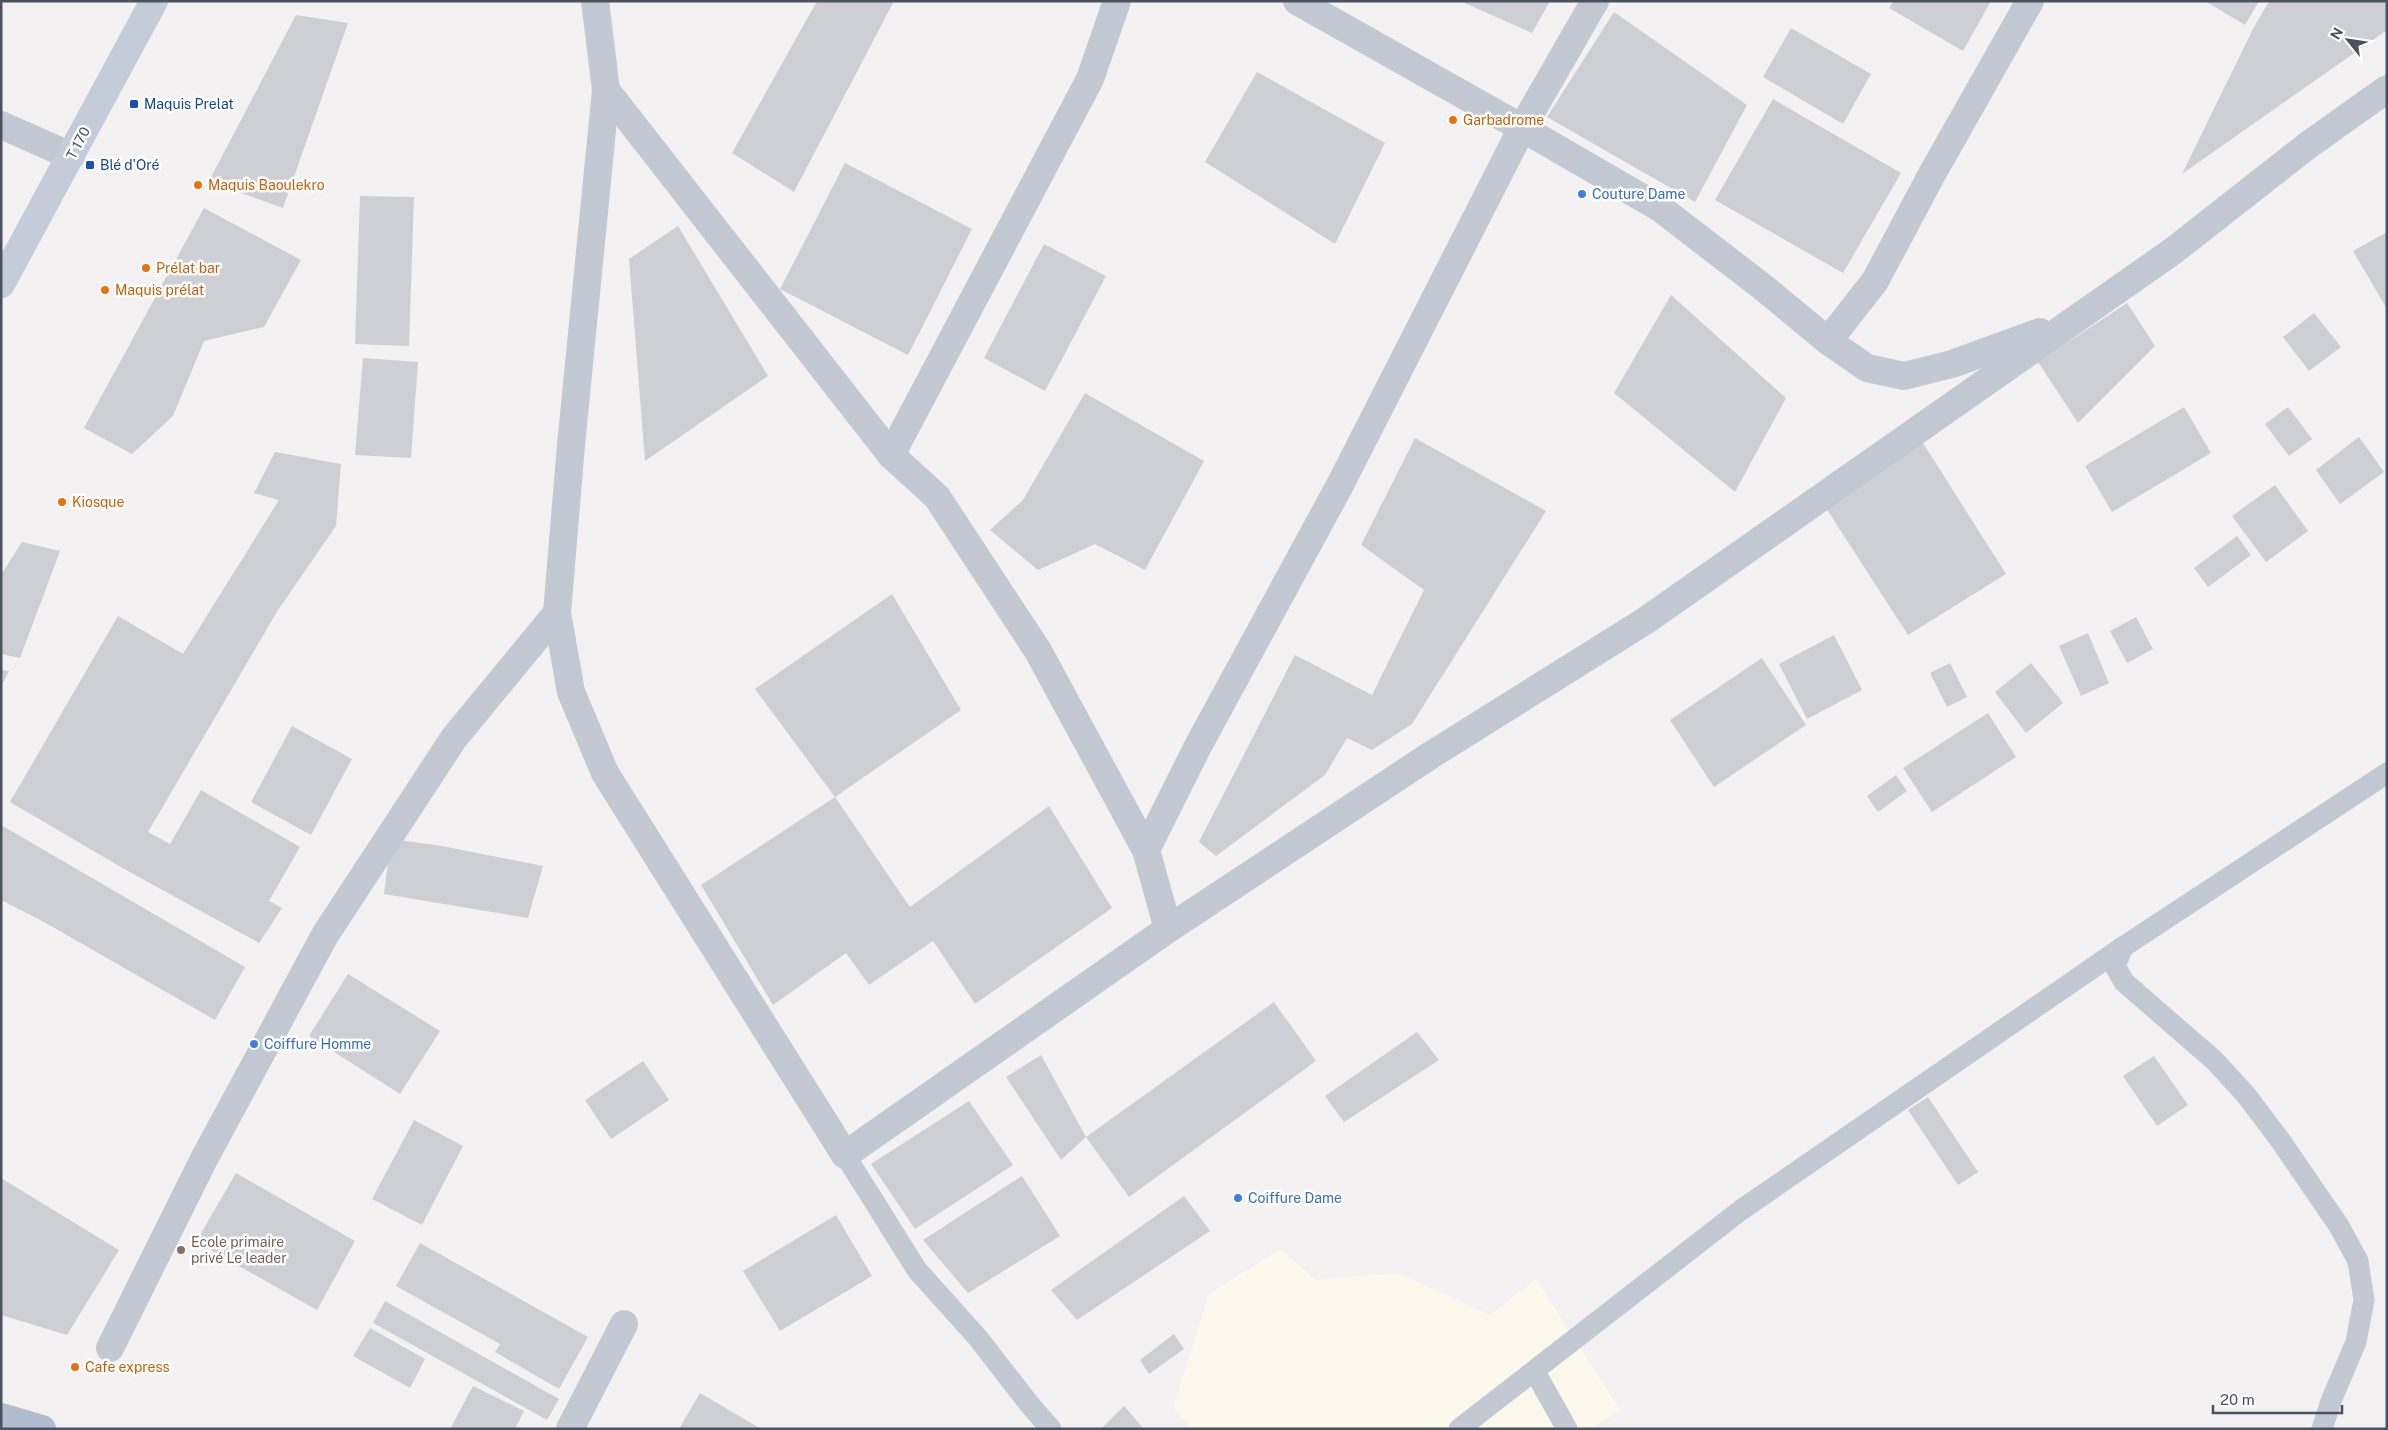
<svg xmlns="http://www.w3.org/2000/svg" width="2388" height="1430" viewBox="0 0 2388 1430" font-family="'Public Sans',sans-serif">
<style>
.commercial{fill:#fcf9ec}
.building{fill:#cecfd5}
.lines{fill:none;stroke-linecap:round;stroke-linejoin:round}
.lane{stroke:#c2c9d2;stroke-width:21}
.street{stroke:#c2c9d2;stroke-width:28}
.secondary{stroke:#c4ccd9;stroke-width:28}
.primary{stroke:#b1bdcf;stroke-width:28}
.transit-dot{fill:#1a4fb4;stroke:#fff;stroke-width:2}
.food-dot{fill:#e8710a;stroke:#fff;stroke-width:2}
.shop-dot{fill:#3f7fe0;stroke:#fff;stroke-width:2}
.education-dot{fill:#8d6e63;stroke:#fff;stroke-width:2}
.labels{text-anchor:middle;stroke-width:5;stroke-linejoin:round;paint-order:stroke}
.transit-label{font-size:14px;fill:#164399;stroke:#fff;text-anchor:start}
.food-label{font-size:14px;fill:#c56008;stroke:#fff;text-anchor:start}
.street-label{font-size:14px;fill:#49525e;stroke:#fff}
.shop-label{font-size:14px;fill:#366cbe;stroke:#fff;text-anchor:start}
.education-label{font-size:14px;fill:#785e54;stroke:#fff;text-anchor:start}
</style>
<rect width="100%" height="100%" fill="#f3f1f1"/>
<!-- commercial -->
<path class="commercial" d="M1280 1249 1316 1280 1398 1273 1490 1315 1536 1279 1620 1410 1591 1429H1192L1173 1408 1209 1294Z"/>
<!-- building -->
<g class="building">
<path d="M817 1H894L794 192 732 153Z"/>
<path d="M1460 1H1550L1532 33Z"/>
<path d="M1893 1H1991L1963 51 1889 8Z"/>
<path d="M2205 1H2259L2245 25Z"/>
<path d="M2269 1H2387V30L2182 174 2253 29Z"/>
<path d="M1614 12 1747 105 1695 202 1547 117Z"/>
<path d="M296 15 348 23 283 208 209 181Z"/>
<path d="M1791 28 1871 74 1843 124 1763 77Z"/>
<path d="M1257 72 1385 143 1335 244 1205 162Z"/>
<path d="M1773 99 1901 173 1843 273 1715 200Z"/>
<path d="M845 163 972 229 908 355 780 289Z"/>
<path d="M360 196 414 197 409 346 355 344Z"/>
<path d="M204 208 301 260 264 327 204 341 173 416 132 454 84 428Z"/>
<path d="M678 226 768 376 645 461 629 259Z"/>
<path d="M2387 232V309L2353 251Z"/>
<path d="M1044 244 1106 276 1045 391 984 358Z"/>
<path d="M1671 295 1786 398 1735 492 1614 393Z"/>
<path d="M2127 303 2155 346 2078 423 2038 362Z"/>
<path d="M2314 313 2341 347 2309 371 2283 337Z"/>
<path d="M363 358 418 362 411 458 355 455Z"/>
<path d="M1085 393 1204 461 1145 570 1095 544 1038 570 990 530 1023 500Z"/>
<path d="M2184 407 2211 453 2112 512 2085 466Z"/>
<path d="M2288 407 2312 439 2289 456 2265 424Z"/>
<path d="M2359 437 2384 472 2340 504 2316 470Z"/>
<path d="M1415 438 1546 511 1412 724 1372 750 1347 738 1325 775 1216 856 1199 842 1295 655 1372 695 1424 590 1361 545Z"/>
<path d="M1923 443 2006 574 1908 635 1824 505Z"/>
<path d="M275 452 341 464 336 526 278 610 148 832 170 844 201 790 300 847 269 901 282 908 259 943 126 870 10 802 118 616 183 654 279 500 254 493Z"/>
<path d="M2275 485 2308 531 2266 562 2232 516Z"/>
<path d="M2237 536 2251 555 2208 587 2194 568Z"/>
<path d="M22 542 60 551 20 658 1 654V575Z"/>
<path d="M892 594 961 710 835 797 755 689Z"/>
<path d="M2136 617 2153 649 2127 663 2110 631Z"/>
<path d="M2088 633 2109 683 2081 696 2059 646Z"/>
<path d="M1834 635 1862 690 1807 719 1779 664Z"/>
<path d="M1762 658 1806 725 1714 787 1670 720Z"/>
<path d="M1950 663 1967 697 1947 707 1930 673Z"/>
<path d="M2031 663 2063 703 2026 733 1995 692Z"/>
<path d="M1 670 9 671 1 687Z"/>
<path d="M1988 713 2016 757 1932 812 1903 768Z"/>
<path d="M292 726 352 759 311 835 251 802Z"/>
<path d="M1896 775 1907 791 1878 812 1867 796Z"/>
<path d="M835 797 910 907 1049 806 1112 908 975 1004 933 941 869 985 846 953 773 1005 701 885Z"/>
<path d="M1 825 245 967 215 1020 44 922 1 900Z"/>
<path d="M391 839 442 846 543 866 528 918 384 894Z"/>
<path d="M348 974 440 1031 400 1094 309 1036Z"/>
<path d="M1274 1002 1316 1061 1129 1197 1086 1137Z"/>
<path d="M1417 1032 1439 1060 1344 1122 1325 1096Z"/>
<path d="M1041 1055 1086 1137 1061 1160 1006 1077Z"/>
<path d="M2154 1056 2188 1105 2157 1126 2123 1076Z"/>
<path d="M643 1061 669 1100 611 1139 585 1100Z"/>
<path d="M1928 1097 1978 1172 1958 1185 1908 1110Z"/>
<path d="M969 1101 1013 1165 915 1229 871 1164Z"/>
<path d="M414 1120 463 1146 422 1225 372 1199Z"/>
<path d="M236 1173 355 1241 317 1310 196 1242Z"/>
<path d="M1022 1176 1060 1236 968 1293 923 1240Z"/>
<path d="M1 1178 119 1250 67 1335 1 1315Z"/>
<path d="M1184 1196 1210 1231 1077 1320 1051 1290Z"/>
<path d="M836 1215 872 1276 780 1331 743 1271Z"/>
<path d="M420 1243 588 1337 559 1389 495 1352 500 1344 396 1286Z"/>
<path d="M385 1301 559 1399 547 1420 373 1323Z"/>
<path d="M370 1328 425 1359 410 1388 353 1356Z"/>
<path d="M1174 1334 1184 1349 1149 1374 1140 1360Z"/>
<path d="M473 1386 524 1411 515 1429H450Z"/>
<path d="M700 1393 761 1429H679Z"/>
<path d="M1124 1406 1144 1429H1101Z"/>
</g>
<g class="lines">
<!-- lane -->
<g class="lane">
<path d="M845 1155 917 1270 978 1338 1030 1405 1051 1429"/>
<path d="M1535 1372 1567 1429"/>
<path d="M1459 1429 1741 1210 2123 947"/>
<path d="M2322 1429 2331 1401 2356 1342 2364 1300 2358 1261 2339 1226 2280 1140 2246 1095 2215 1061 2124 982 2115 966 2123 947 2387 773"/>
</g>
<!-- street -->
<g class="street">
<path d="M595 1 606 90 571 445 557 613 571 692 605 773 845 1155 1168 929 1431 755 1645 621 2173 251 2307 146 2387 89"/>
<path d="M1595 1 1522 128 1660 208 1764 288 1828 341 1867 368 1904 376 1952 364 2040 332"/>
<path d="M606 90 891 455 937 497 1038 651 1146 850 1168 929"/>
<path d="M1 125 71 156"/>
<path d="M1828 341 1875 281 1932 174 2030 1"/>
<path d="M891 455 1090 79 1117 1"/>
<path d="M1146 850 1198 746 1340 485 1522 128 1297 1"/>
<path d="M110 1348 204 1159 325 935 454 738 557 613"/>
<path d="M570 1429 624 1324"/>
</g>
<!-- secondary -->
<path class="secondary" d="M1 284 154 1"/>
<!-- primary -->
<path class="primary" d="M1 1417 42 1429"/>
</g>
<!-- markers -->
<g class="transit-dot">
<rect x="129" y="99" width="10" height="10" rx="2.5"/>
<rect x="85" y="160" width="10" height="10" rx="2.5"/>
</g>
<g class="food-dot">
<circle cx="1453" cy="120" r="5"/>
<circle cx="198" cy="185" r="5"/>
<circle cx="146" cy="268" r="5"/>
<circle cx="105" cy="290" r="5"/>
<circle cx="62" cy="502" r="5"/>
<circle cx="75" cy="1367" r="5"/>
</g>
<g class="shop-dot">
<circle cx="1582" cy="194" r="5"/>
<circle cx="254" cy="1044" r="5"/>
<circle cx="1238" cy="1198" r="5"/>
</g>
<circle class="education-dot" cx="181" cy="1250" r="5"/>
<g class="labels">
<!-- transit labels -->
<g class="transit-label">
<text x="144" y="109">Maquis Prelat</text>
<text x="100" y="170">Blé d'Oré</text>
</g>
<!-- food labels -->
<g class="food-label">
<text x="1463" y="125">Garbadrome</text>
<text x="208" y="190">Maquis Baoulekro</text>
<text x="156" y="273">Prélat bar</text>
<text x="115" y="295">Maquis prélat</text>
<text x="72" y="507">Kiosque</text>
<text x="85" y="1372">Cafe express</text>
</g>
<!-- street labels -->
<g class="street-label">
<text transform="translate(78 143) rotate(-62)" y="5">T 170</text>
</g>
<!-- shop labels -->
<g class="shop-label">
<text x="1592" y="199">Couture Dame</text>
<text x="264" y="1049">Coiffure Homme</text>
<text x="1248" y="1203">Coiffure Dame</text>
</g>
<!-- education labels -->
<g class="education-label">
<text x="191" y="1247">Ecole primaire<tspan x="191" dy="16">privé Le leader</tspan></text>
</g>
</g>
<!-- border -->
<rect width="2388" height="1430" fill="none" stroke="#49525e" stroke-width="5"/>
<!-- north arrow -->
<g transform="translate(2348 40) rotate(300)" stroke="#ffffff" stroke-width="4" paint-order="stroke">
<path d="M0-4L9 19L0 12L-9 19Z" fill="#49525e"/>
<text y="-8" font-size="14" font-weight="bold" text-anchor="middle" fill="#49525e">N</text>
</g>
<!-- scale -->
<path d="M2213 1405v8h129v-8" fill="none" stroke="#49525e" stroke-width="2.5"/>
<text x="2220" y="1405" font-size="15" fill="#49525e" stroke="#ffffff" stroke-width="4" paint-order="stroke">20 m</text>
</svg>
